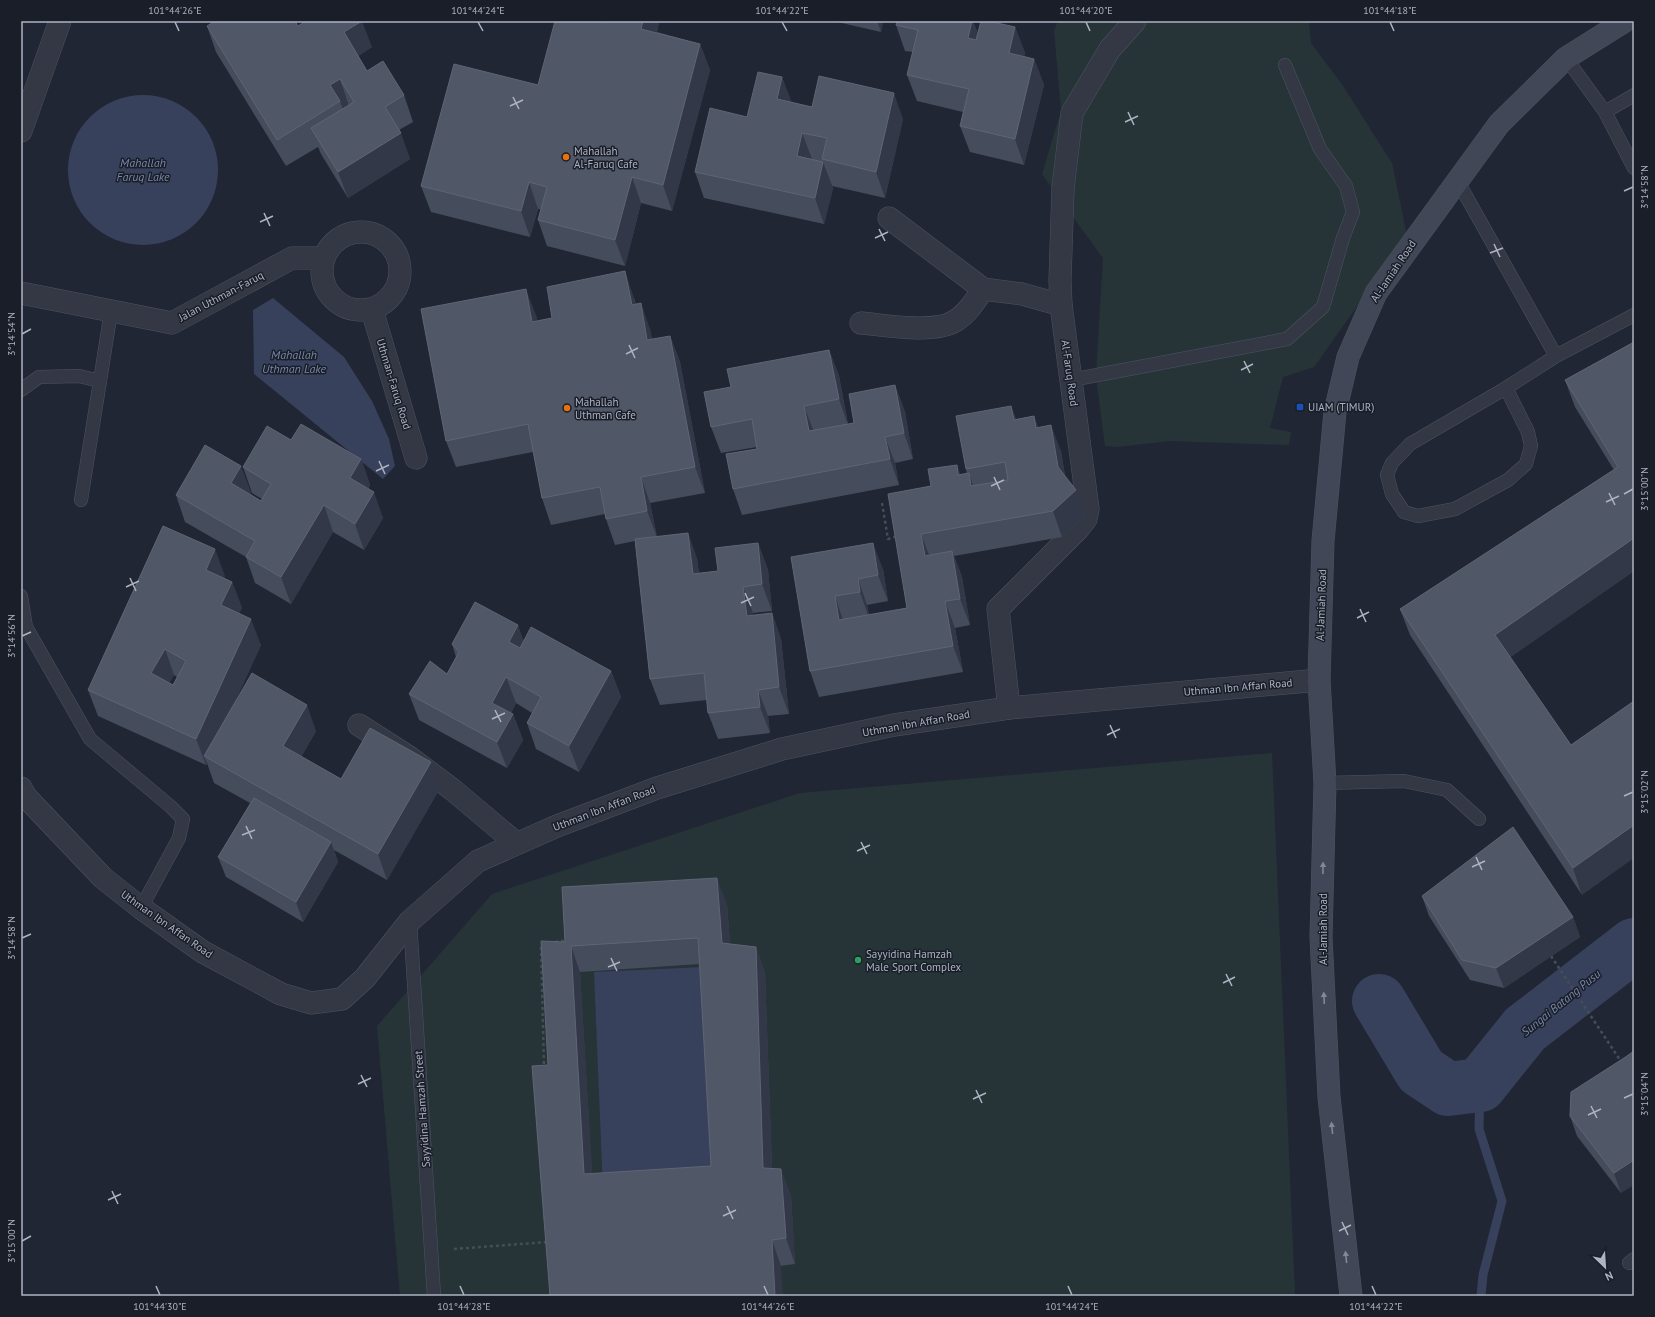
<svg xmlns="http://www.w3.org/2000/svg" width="1655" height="1317" viewBox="0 0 1655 1317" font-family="'PT Sans',sans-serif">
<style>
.green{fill:#263438}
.water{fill:#37415c}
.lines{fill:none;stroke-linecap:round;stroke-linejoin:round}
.stream{stroke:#37415c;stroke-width:9}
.river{stroke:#37415c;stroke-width:54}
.lane-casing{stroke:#4e5360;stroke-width:14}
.street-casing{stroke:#4e5360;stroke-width:23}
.secondary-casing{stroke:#4e5360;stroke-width:23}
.path{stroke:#424f54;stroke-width:2.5;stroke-dasharray:3 3;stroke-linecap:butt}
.lane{stroke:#343845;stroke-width:13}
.street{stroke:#343845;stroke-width:22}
.secondary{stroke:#424757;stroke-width:22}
.wall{fill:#454c5c;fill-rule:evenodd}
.shaded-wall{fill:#323847}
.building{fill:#505767;stroke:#5f6575;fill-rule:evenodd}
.oneway{fill:#838897}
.ticks{fill:none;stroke:#aeb3c2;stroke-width:1.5}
.food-dot{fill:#e8710a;stroke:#191e29;stroke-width:1.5}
.transit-dot{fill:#1a4fb4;stroke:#191e29;stroke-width:1.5}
.leisure-dot{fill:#2e9e5b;stroke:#191e29;stroke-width:1.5}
.labels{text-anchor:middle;stroke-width:3;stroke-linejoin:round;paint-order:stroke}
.poi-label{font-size:11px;fill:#aeb3c2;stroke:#191e29;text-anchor:start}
.street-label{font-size:11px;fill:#aeb3c2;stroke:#191e29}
.water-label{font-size:12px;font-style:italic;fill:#7886a8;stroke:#191e29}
.neatline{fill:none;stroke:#aeb3c2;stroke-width:1.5}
.ticks-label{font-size:10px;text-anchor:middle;fill:#aeb3c2}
</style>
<rect width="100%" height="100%" fill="#212634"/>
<!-- green -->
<g class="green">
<path d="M1058 21H1309L1311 43 1343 86 1392 163 1407 236 1314 367 1283 377 1270 428 1291 432 1289 445 1170 441 1116 447 1105 446 1096 376 1103 258 1042 174 1061 111 1054 30Z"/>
<path d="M1272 753 1295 1296H400L377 1026 492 894 800 793Z"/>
</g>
<!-- water -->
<g class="water">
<circle cx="143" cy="170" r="75"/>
<path d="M273 298 344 357 372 401 389 439 395 466 383 479 254 374 253 310Z"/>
<path d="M704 967 713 1185 603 1190 594 972Z"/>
</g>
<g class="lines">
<!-- stream -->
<path class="stream" d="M1480 1085 1479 1129 1502 1201 1483 1275 1481 1296"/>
<!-- river -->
<path class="river" d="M1379 1001 1421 1071 1448 1089 1480 1085 1525 1029 1634 945"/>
<!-- lane casing -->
<g class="lane-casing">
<g id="lane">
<path d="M1566 58 1605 112 1634 168"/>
<path d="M1605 112 1634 95"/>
<path d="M1457 180 1556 356"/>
<path d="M1071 380 1287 339 1323 307 1343 238 1353 212 1346 186 1320 149 1285 65"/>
<path d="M100 381 111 311"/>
<path d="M1506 388 1528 432 1531 446 1526 464 1508 480 1455 509 1418 516 1404 512 1392 494 1387 475 1392 463 1410 444 1506 388 1556 356 1634 315"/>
<path d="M21 390 39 377 79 376 100 381 81 500"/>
<path d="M21 596 26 627 90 739 170 806 183 819 179 838 141 908"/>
<path d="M1325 783 1404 781 1447 790 1479 819"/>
<path d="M410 921 434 1296"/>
<path d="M1629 1263 1634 1259"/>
</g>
</g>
<!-- street casing -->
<g class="street-casing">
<g id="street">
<path d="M21 131 60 21"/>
<path d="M889 218 983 289 1022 294 1061 305"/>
<circle cx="361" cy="271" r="39"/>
<path d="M21 293 172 323 292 258H324"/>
<path d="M372 310 416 458"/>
<path d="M861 323C885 325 934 334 955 321 967 314 975 301 983 289"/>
<path d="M1009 708 998 609 1079 528 1086 519 1088 509 1061 305 1060 280 1063 188 1072 113 1110 49 1135 21"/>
<path d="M359 725 409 757 453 790 516 843"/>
<path d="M21 788 26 797 103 878 141 908 203 952 281 994 311 1003 342 999 365 978 410 921 478 861 557 826 657 788 782 749 894 725 1009 708 1319 680"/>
</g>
</g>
<!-- secondary casing -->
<g class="secondary-casing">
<path id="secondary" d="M1351 1296 1329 1097 1321 937 1325 783 1319 680 1323 541 1335 412 1348 357 1376 293 1499 124 1566 58 1625 21"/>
</g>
<!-- path -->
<g class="path">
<path d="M882 503 888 539 898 536"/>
<path d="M555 942 568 940"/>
<path d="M541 947 544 1067"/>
<path d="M1551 956 1622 1063"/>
<path d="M454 1249 548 1242"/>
</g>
<!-- lane -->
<use href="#lane" class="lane"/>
<!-- street -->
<use href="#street" class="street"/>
<!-- secondary -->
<use href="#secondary" class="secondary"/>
</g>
<!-- wall -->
<g class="wall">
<path d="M833 21H883L881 32Z"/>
<path d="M897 21H973L978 34 1015 27 1025 53 1024 56 1034 59 1044 85 1024 165 970 152 960 126 963 112 917 101 907 75 913 52 905 51 896 25Z"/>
<path d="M605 23H659L657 32 700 44 710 70 672 211 641 203 625 266 547 246 538 220 541 209H538L530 237 431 212 421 186 538 85Z"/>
<path d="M207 26H298L372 47 358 56 367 71 404 95 413 122 399 130 410 159 348 198 321 154 318 147 286 166 216 52Z"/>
<path d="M782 77 791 102 812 107 903 119 885 198 832 186 833 188 824 224 704 198 695 172 747 117Z"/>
<path d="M634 298 636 304 650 329 652 339 670 336 680 362 705 493 650 503 657 537 688 533 697 559 699 573 718 571 758 543 768 570 772 611 753 613V615L772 613 781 639 789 714 768 716 770 733 718 739 708 713 707 700 660 705 650 679 635 541 615 545 606 519 605 514 551 525 542 498 533 452 456 467 446 441 536 315 537 321 552 318Z"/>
<path d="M1634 342V571L1510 657 1582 895 1410 635 1400 609 1614 470 1575 407 1565 380Z"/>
<path d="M829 350 839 376 848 424 854 423 895 385 905 412 913 459 895 463 899 485 742 515 733 489 757 449V447L721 453 711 427 731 387Z"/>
<path d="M1011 406 1016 419 1034 416 1038 428 1061 451 1065 476 1085 516 1062 537 954 556 962 577 970 625 955 628 963 672 819 697 810 671 791 557 883 569 888 601 867 605 869 615 907 608 888 494 931 486 957 465 960 475 967 474 966 469Z"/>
<path d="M291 440 361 459 370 485 368 489 383 518 364 550 333 532 291 604 255 583 246 557 185 522 176 495 251 492 250 494 261 501 262 499 252 493 243 467Z"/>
<path d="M225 576 224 578 232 582 242 608 239 613 261 645 232 708 316 731 301 757 341 779 440 788 387 880 334 850 338 862 303 922 226 877 218 857 250 803 214 783 207 763 206 765 98 716 88 690ZM174 675 177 677 173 685 169 683Z"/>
<path d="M524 641 611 671 621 697 579 772 536 749 527 723 532 713 516 703 511 713 513 714 523 740 507 768 419 720 409 694 447 674 456 657 452 644Z"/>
<path d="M1422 896 1573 917 1580 937 1504 988 1470 980 1429 916Z"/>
<path d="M727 904 730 944 756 947 765 973 772 1169 791 1195 795 1264 550 1296 548 1065 565 942ZM700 964 711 1166 592 1174 580 972Z"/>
<path d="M1624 1058 1621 1193 1577 1136 1570 1116Z"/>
</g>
<!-- shaded-wall -->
<g class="shaded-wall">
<path d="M362 21 372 47 353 59 344 32Z"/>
<path d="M643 21H658L659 23 651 55 641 29Z"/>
<path d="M877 21H883L881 32Z"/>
<path d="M972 21H973L982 46 968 38Z"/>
<path d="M1015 27 1025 53 1019 79 1009 53Z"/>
<path d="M700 44 710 70 672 211 663 185Z"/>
<path d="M1034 59 1044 85 1024 165 1015 139Z"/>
<path d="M782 77 792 103 777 99Z"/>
<path d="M340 79 349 106 343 110 340 101 330 85Z"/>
<path d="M894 93 903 119 885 198 876 172Z"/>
<path d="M401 133 410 159 348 198 338 172Z"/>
<path d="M802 133 812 159 797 156Z"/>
<path d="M823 162 833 188 824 224 815 198Z"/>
<path d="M632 177 641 203 625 266 615 240Z"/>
<path d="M529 182 538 209 530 237 521 211Z"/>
<path d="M625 271 634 298 641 331 632 305Z"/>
<path d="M526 289 536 315 542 348 532 322Z"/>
<path d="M641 303 650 329 657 366 647 340Z"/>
<path d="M670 336 680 362 705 493 695 467Z"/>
<path d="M829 350 839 376 848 425 839 399Z"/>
<path d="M895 385 905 412 913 459 904 433Z"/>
<path d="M804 406 814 432 809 431Z"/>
<path d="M1011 406 1021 432 1014 420Z"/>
<path d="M1034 416 1043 443 1036 428Z"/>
<path d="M1051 425 1061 451 1068 493 1058 467Z"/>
<path d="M885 437 895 463 899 485 890 459Z"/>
<path d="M361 459 370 485 359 504 350 478Z"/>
<path d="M957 465 966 491 958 475Z"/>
<path d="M241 466 251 492 240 510 231 483Z"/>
<path d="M969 473 978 500 971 486Z"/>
<path d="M641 477 650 503 657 537 647 511Z"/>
<path d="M1076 490 1085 516 1062 537 1053 511Z"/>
<path d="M374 492 383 518 364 550 355 524Z"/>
<path d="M324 505 333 532 291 604 281 577Z"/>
<path d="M688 533 697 559 702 600 693 574Z"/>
<path d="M921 534 931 560 925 556Z"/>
<path d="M1634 538V571L1504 662 1495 635Z"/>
<path d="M758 543 768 570 772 611 762 584Z"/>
<path d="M873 543 883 569 888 601 878 575Z"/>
<path d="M215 549 225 576 215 596 206 570Z"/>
<path d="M952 551 962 577 970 625 960 599Z"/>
<path d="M858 579 867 605 869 618 860 592Z"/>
<path d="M232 582 242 608 231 632 221 605Z"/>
<path d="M743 587 753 613 756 642 747 616Z"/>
<path d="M835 596 844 623 839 620Z"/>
<path d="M945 601 955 628 963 672 953 646Z"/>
<path d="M772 613 781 639 789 714 779 687Z"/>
<path d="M251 619 261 645 209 759 204 756 207 763 206 765 196 739Z"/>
<path d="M518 625 528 652 509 642Z"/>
<path d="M165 649 174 675 160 699 151 673Z"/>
<path d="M611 671 621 697 579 772 569 746Z"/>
<path d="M506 677 516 703 502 729 492 703Z"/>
<path d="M758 690 768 716 770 733 760 707Z"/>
<path d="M307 705 316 731 292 773 283 746Z"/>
<path d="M513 714 523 740 507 768 497 742Z"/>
<path d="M431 762 440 788 387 880 378 854Z"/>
<path d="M1634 825V858L1582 895 1573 868Z"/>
<path d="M331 842 338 862 303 922 296 902Z"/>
<path d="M717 878 727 904 732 969 722 943Z"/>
<path d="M1573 917 1580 937 1504 988 1496 968Z"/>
<path d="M571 946 580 972 594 1200 584 1174Z"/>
<path d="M756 947 765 973 773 1195 763 1168Z"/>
<path d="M1634 1160V1185L1621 1193 1614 1173Z"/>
<path d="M781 1169 791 1195 795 1264 786 1238Z"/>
<path d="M772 1240 781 1266 783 1296H775Z"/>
</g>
<!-- building -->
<g class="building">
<path d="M215 21H295L298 26 306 21H362L344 32 367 71 383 61 404 95 385 107 401 133 338 172 311 128 354 102 340 79 330 85 340 101 277 140 207 26Z"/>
<path d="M555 21H596L605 23 606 21H643L641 29 700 44 663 185 632 177 615 240 538 220 547 187 529 182 521 211 421 186 454 64 538 85Z"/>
<path d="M897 21H972L968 38 976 40 981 21H988L1015 27 1009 53 1034 59 1015 139 960 126 969 89 907 75 918 30 896 25Z"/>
<path d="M758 72 782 77 777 99 812 107 819 76 894 93 876 172 822 159 827 138 802 133 797 156 823 162 815 198 695 172 710 108 747 117Z"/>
<path d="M625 271 632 305 641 303 647 340 670 336 695 467 641 477 647 511 606 519 600 487 542 498 528 424 446 441 421 309 526 289 532 322 552 318 547 287Z"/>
<path d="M1634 342V538L1495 635 1571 745 1634 701V825L1573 868 1400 609 1618 467 1565 380Z"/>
<path d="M829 350 839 399 804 406 809 431 854 423 849 394 895 385 904 433 885 437 890 459 733 489 726 454 757 449 752 419 711 427 704 392 731 387 727 369Z"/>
<path d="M1011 406 1014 420 1034 416 1036 428 1051 425 1058 467 1076 490 1053 511 921 534 925 556 952 551 960 599 945 601 953 646 810 671 791 557 873 543 878 575 858 579 860 592 835 596 839 620 907 608 888 494 931 486 928 469 957 465 958 475 969 473 971 486 1008 480 1005 462 966 469 956 416Z"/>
<path d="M301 424 361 459 350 478 374 492 355 524 324 505 281 577 246 557 255 541 176 495 205 445 241 466 231 483 261 501 271 484 243 467 267 426 291 440Z"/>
<path d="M163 526 215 549 206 570 232 582 221 605 251 619 196 739 88 690ZM165 649 186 661 173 685 151 673Z"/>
<path d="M688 533 693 574 718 571 715 548 758 543 762 584 743 587 747 616 772 613 779 687 758 690 760 707 708 713 704 673 650 679 635 539Z"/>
<path d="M475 602 518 625 509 642 520 648 531 627 611 671 569 746 527 723 541 697 506 677 492 703 513 714 497 742 409 694 430 661 447 674 459 652 452 644Z"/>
<path d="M252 673 307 705 283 746 341 779 370 728 431 762 378 854 204 756Z"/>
<path d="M254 798 331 842 296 902 218 857Z"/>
<path d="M1513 827 1573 917 1496 968 1462 960 1422 896Z"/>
<path d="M717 878 722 943 756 947 763 1168 781 1169 786 1238 772 1240 775 1296H550L532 1066 548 1065 541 941 565 942 562 887ZM698 938 711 1166 584 1174 571 946Z"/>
<path d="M1634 1051V1160L1614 1173 1570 1116 1571 1092 1624 1058Z"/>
</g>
<!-- one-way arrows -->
<defs><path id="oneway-solid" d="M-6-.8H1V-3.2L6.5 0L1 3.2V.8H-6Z"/></defs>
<g class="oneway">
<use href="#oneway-solid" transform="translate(1323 868) rotate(-89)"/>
<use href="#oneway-solid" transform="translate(1324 998) rotate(-93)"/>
<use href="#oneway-solid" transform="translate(1332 1128) rotate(-96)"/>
<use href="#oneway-solid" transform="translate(1346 1257) rotate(-96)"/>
</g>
<!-- ticks -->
<path class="ticks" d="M175 22 179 31M478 22 483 31M782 22 787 31M1086 22 1090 31M1390 22 1394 31M513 97 519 109M510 106 523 100M1128 112 1134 125M1125 122 1138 116M1624 191 1633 187M264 213 270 226M260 222 273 216M879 229 885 241M875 238 888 232M1494 244 1500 257M1490 253 1503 248M22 334 31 329M629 345 635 358M626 354 638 348M1244 361 1250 373M1241 370 1253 364M379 461 385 474M376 471 389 465M994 477 1000 490M991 486 1004 480M1609 493 1615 505M1624 494 1633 489M1606 502 1619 496M130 578 136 591M126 587 139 581M745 593 751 606M741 603 754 597M1360 609 1366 622M1357 618 1369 612M22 636 31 632M495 710 501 722M492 719 505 713M1110 725 1116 738M1107 735 1120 729M1624 796 1633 792M246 826 252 839M242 835 255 830M861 842 867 854M857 851 870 845M1476 857 1482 870M1472 867 1485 861M22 938 31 934M611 958 617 971M608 967 620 962M1226 974 1232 986M1223 983 1235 977M361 1075 367 1087M358 1084 371 1078M976 1090 982 1103M1624 1098 1633 1094M973 1099 986 1093M1591 1106 1597 1118M1588 1115 1601 1109M112 1191 118 1204M108 1200 121 1194M727 1206 733 1219M723 1216 736 1210M1342 1222 1348 1235M1339 1231 1351 1225M22 1241 31 1236M156 1286 160 1295M460 1286 464 1295M764 1286 768 1295M1068 1286 1072 1295M1372 1286 1376 1295"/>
<!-- markers -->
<g class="food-dot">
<circle cx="566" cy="157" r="4"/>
<circle cx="567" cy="408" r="4"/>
</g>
<rect class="transit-dot" x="1296" y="403" width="8" height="8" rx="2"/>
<circle class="leisure-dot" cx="858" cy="960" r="4"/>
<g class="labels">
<!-- poi labels -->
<g class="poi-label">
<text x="574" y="155">Mahallah<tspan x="574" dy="13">Al-Faruq Cafe</tspan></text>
<text x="575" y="406">Mahallah<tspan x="575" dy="13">Uthman Cafe</tspan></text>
<text x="1308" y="411">UIAM (TIMUR)</text>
<text x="866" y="958">Sayyidina Hamzah<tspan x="866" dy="13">Male Sport Complex</tspan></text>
</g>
<!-- street labels -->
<g class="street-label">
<text transform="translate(1393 271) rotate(-56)" y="4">Al-Jamiah Road</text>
<text transform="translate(221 296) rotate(-28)" y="4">Jalan Uthman-Faruq</text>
<text transform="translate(1070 373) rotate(82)" y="4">Al-Faruq Road</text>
<text transform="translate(394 384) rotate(73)" y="4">Uthman-Faruq Road</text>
<text transform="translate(1321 605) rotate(-88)" y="4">Al-Jamiah Road</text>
<text transform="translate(1238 687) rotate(-5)" y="4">Uthman Ibn Affan Road</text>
<text transform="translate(916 723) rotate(-10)" y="4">Uthman Ibn Affan Road</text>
<text transform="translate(604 808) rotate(-21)" y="4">Uthman Ibn Affan Road</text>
<text transform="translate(167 924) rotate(35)" y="4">Uthman Ibn Affan Road</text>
<text transform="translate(1323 929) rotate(-90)" y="4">Al-Jamiah Road</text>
<text transform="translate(422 1109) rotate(-94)" y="4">Sayyidina Hamzah Street</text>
</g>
<!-- water labels -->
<g class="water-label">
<text x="143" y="167">Mahallah<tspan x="143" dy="14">Faruq Lake</tspan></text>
<text x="294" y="359">Mahallah<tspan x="294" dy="14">Uthman Lake</tspan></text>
<text transform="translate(1561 1003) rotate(-39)" y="4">Sungai Batang Pusu</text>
</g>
</g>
<!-- border -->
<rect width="1655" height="1317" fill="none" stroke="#191e29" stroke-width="44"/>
<!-- north arrow -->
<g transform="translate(1605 1267) rotate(155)" stroke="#191e29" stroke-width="3" paint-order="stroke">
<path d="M0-3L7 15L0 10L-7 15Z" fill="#aeb3c2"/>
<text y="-6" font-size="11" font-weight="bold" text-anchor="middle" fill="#aeb3c2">N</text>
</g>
<rect x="22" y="22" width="1611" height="1273" class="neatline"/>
<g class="ticks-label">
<text x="175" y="14">101°44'26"E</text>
<text x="478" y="14">101°44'24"E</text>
<text x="782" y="14">101°44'22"E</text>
<text x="1086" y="14">101°44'20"E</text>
<text x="1390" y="14">101°44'18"E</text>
<text transform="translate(1644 187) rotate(-90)" y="4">3°14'58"N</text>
<text transform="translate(11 334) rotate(-90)" y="4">3°14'54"N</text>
<text transform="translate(1644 489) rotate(-90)" y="4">3°15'00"N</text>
<text transform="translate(11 636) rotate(-90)" y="4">3°14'56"N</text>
<text transform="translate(1644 792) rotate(-90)" y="4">3°15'02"N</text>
<text transform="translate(11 938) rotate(-90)" y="4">3°14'58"N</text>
<text transform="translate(1644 1094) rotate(-90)" y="4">3°15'04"N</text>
<text transform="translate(11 1241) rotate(-90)" y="4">3°15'00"N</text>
<text x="160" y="1310">101°44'30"E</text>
<text x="464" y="1310">101°44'28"E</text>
<text x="768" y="1310">101°44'26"E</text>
<text x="1072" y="1310">101°44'24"E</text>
<text x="1376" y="1310">101°44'22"E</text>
</g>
</svg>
